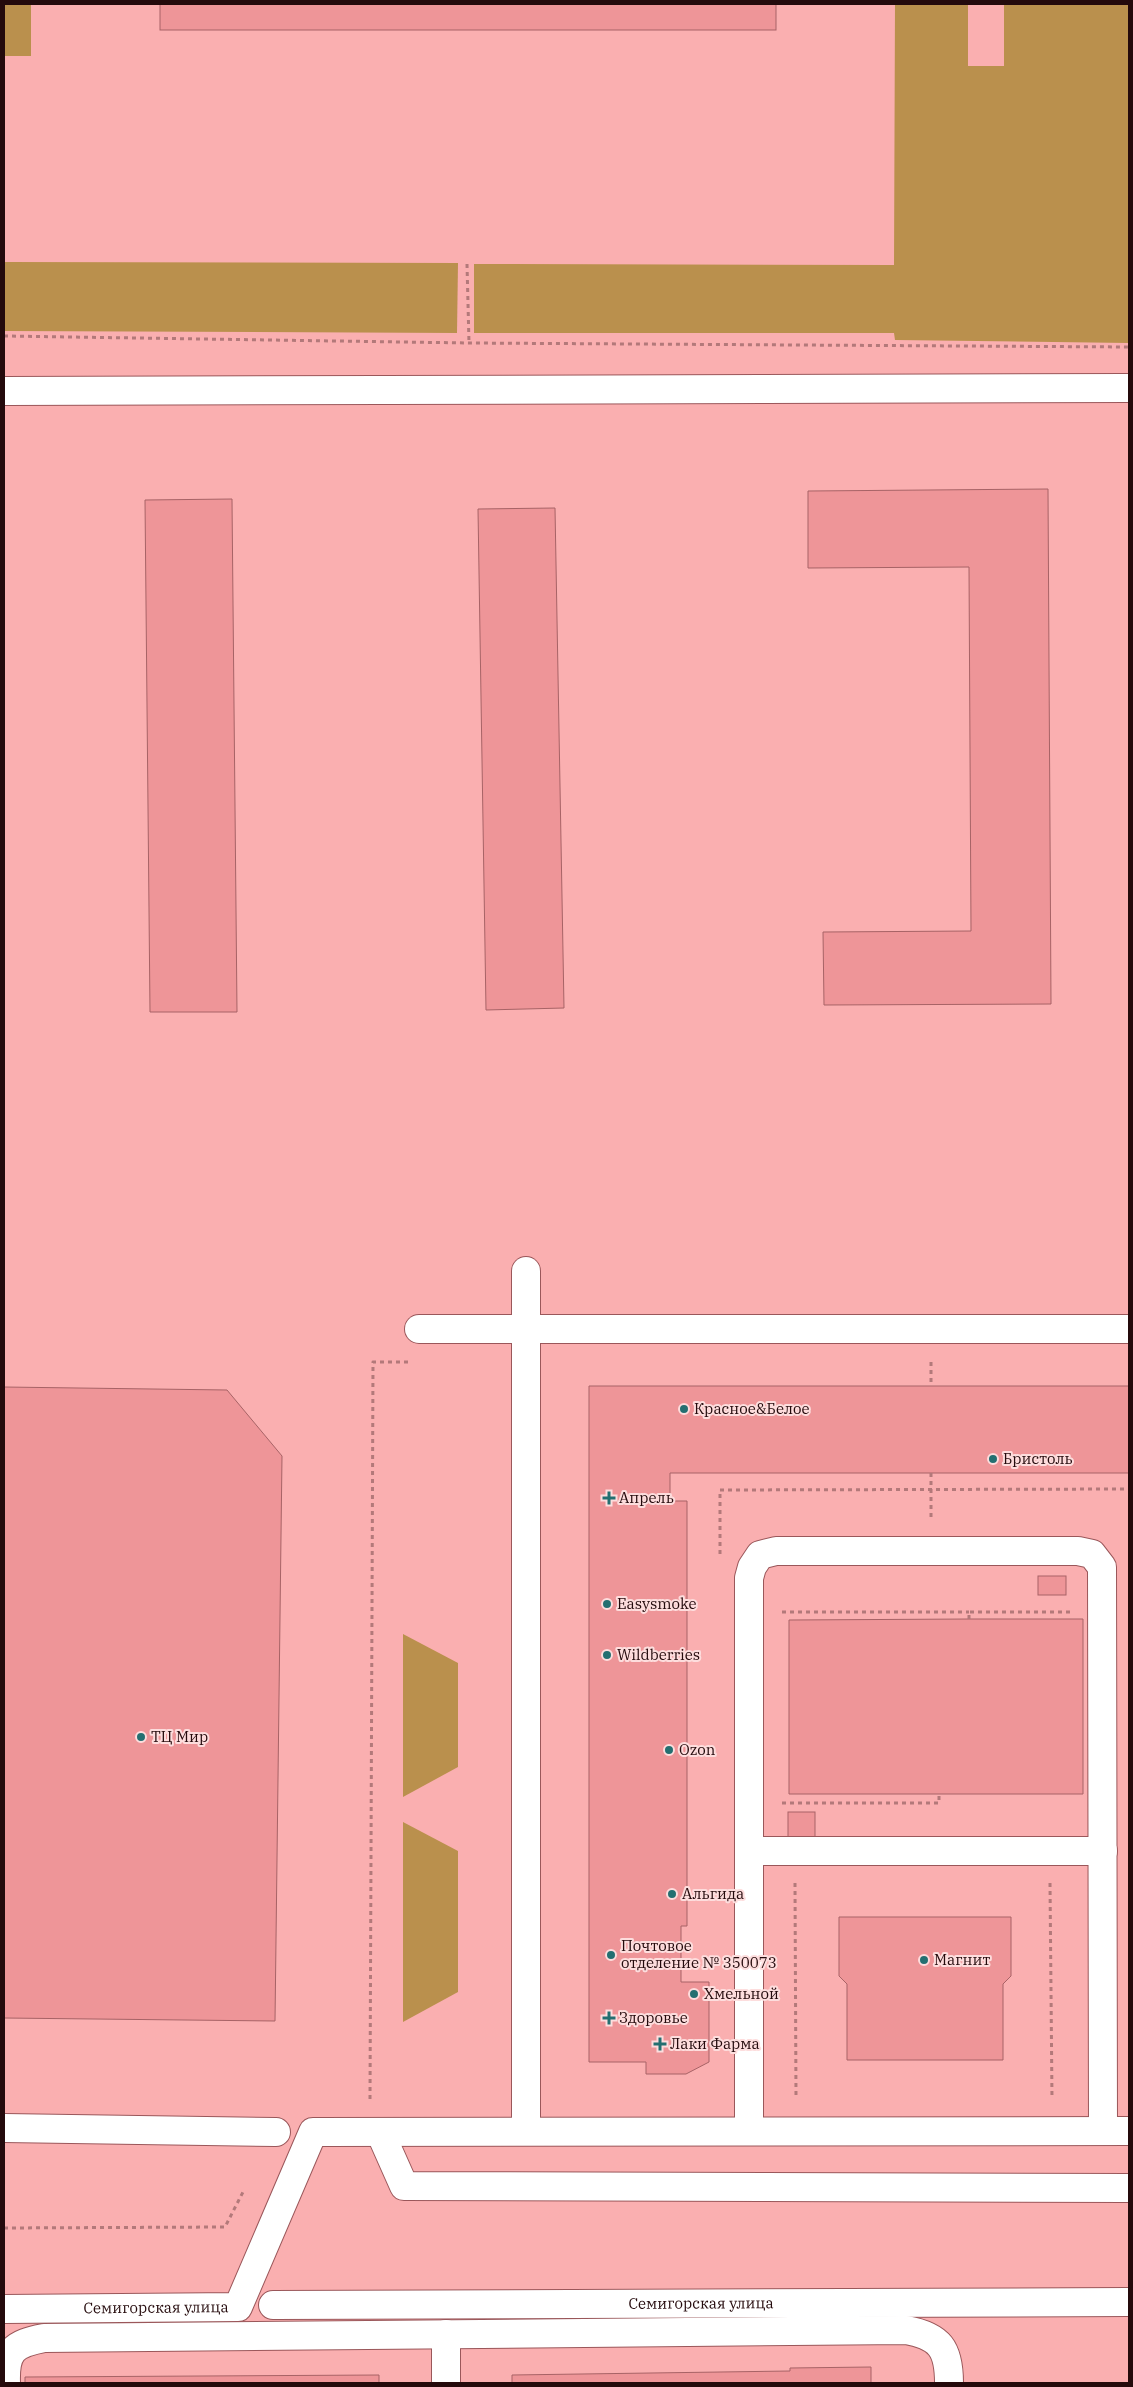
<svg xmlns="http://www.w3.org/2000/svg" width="1133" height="2387" viewBox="0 0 1133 2387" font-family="'IBM Plex Serif',serif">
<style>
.green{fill:#ba904d}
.building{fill:#ee9598;stroke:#a76366}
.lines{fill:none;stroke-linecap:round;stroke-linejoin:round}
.minor-casing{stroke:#9a575a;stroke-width:30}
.path{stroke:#b3797a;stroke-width:3;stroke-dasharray:4 4;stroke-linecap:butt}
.minor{stroke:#fff;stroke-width:28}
.poi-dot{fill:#246f71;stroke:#fddddd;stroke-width:2}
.labels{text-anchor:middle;stroke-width:4;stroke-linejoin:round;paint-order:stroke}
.poi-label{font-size:15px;fill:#240a0c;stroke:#fddddd;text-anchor:start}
.street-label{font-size:15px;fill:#240a0c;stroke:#fddddd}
</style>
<rect width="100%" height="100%" fill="#faafb0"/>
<!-- green -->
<g class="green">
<rect x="4" y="4" width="27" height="52"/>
<path d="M895 4H968V66H1004V4H1129V343L895 340 894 333H474V264L894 265Z"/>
<path d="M4 262 458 263 457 333 4 331Z"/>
<path d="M403 1634 458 1663V1767L403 1797Z"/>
<path d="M403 1822 458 1851V1992L403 2022Z"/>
</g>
<!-- building -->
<g class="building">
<rect x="160" y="4" width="616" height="26"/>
<path d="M1048 489 1051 1004 824 1005 823 932 971 931 969 567 808 568V491Z"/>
<path d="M232 499 237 1012H150L145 500Z"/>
<path d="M555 508 564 1008 486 1010 478 509Z"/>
<path d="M589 1386H1129V1473H670V1501H687V1926H681V1982H709V2062L686 2074H646V2062H589Z"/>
<path d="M4 1387 227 1390 282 1456 275 2021 4 2018Z"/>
<rect x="1038" y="1576" width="28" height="19"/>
<path d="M969 1619H1083V1794H789V1620Z"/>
<rect x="788" y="1812" width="27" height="27"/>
<path d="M839 1917H1011V1976L1003 1984V2060H847V1984L839 1976Z"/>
<path d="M871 2367V2383H512V2375L790 2371V2368Z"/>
<path d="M379 2375V2383H25V2377Z"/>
</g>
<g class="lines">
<!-- minor casing -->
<g class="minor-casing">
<g id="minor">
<path d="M4 391 1129 388"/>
<path d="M526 1271V2131"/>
<path d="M419 1329H1129"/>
<path d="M749 1851H1103"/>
<path d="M4 2128 276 2132"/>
<path d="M749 2131V1578L752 1567 760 1555 776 1551H1078L1092 1554 1102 1567 1103 2131"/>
<path d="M380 2132 404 2186 1129 2188"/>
<path id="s1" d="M273 2305 1129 2302"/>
<path id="s2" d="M4 2309 238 2307 313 2132 1129 2131"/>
<path d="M446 2334V2383"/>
<path d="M6 2383C5 2351 13 2344 44 2338L906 2330C940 2336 949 2349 949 2383"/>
</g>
</g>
<!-- path -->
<g class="path">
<path d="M467 264 469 343"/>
<path d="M4 336 469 343 1129 347"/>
<path d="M931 1362V1386"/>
<path d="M931 1473V1518"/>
<path d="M720 1554V1490L1129 1489"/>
<path d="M782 1612H969"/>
<path d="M969 1619V1612H1070"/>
<path d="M782 1803H939V1794"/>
<path d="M795 1883 796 2099"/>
<path d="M1050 1883 1052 2099"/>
<path d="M370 2099 373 1362H409"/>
<path d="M4 2228 225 2227 243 2192"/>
</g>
<!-- minor -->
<use href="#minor" class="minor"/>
</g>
<!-- markers -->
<g class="poi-dot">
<circle cx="684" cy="1409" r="5"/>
<circle cx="993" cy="1459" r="5"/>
<path d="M606.5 1490.5h5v5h5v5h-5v5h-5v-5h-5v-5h5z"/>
<circle cx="607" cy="1604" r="5"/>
<circle cx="607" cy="1655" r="5"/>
<circle cx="141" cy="1737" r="5"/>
<circle cx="669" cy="1750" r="5"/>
<circle cx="672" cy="1894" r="5"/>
<circle cx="611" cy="1955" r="5"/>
<circle cx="924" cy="1960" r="5"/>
<circle cx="694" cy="1994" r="5"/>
<path d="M606.5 2010.5h5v5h5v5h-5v5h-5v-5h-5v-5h5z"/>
<path d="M657.5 2036.5h5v5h5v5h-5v5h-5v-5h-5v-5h5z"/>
</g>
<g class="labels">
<!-- poi labels -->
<g class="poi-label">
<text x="694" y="1414">Красное&amp;Белое</text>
<text x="1003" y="1464">Бристоль</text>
<text x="619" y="1503">Апрель</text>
<text x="617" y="1609">Easysmoke</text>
<text x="617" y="1660">Wildberries</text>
<text x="151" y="1742">ТЦ Мир</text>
<text x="679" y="1755">Ozon</text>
<text x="682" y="1899">Альгида</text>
<text x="621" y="1951">Почтовое<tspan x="621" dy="17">отделение № 350073</tspan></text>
<text x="934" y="1965">Магнит</text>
<text x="704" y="1999">Хмельной</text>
<text x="619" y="2023">Здоровье</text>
<text x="670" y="2049">Лаки Фарма</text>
</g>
<!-- street labels -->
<g class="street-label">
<text dy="5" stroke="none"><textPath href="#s1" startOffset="428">Семигорская улица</textPath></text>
<text dy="5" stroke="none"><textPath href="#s2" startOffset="152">Семигорская улица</textPath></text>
</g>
</g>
<!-- border -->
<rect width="1133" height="2387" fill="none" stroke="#240a0c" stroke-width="10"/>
</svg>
